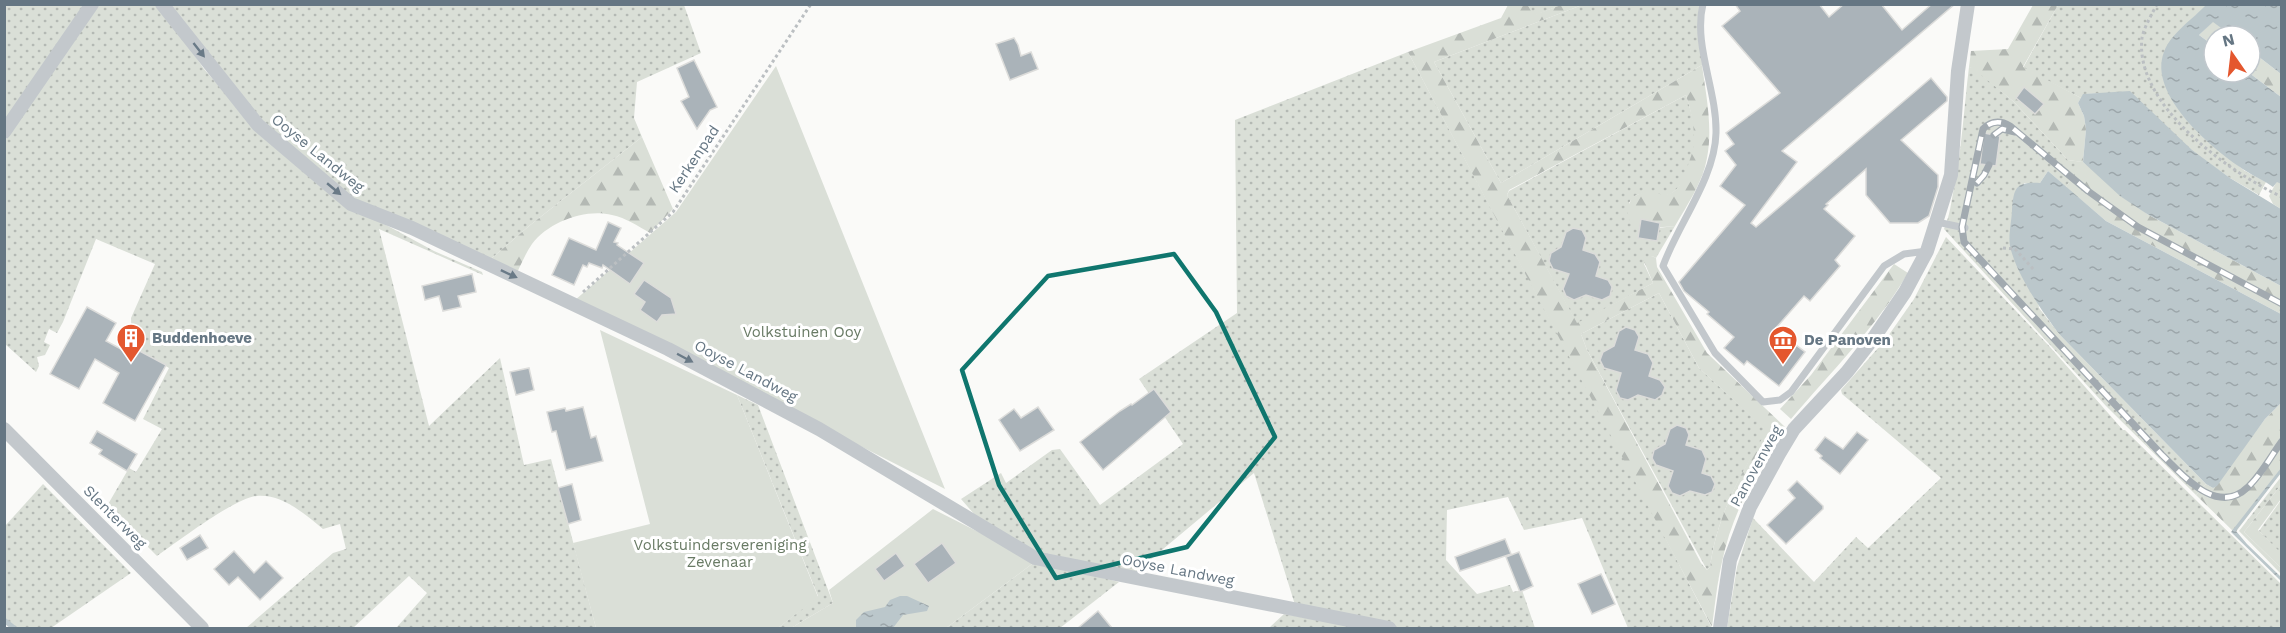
<svg xmlns="http://www.w3.org/2000/svg" width="2286" height="633" viewBox="0 0 2286 633" font-family="'Work Sans',sans-serif">
<style>
.grass{fill:url(#grass-dots)}
.forest{fill:url(#forest-firs);fill-rule:evenodd}
.garden{fill:#dadfd7}
.water{fill:url(#water-ripples)}
.lines{fill:none;stroke-linecap:round;stroke-linejoin:round}
.stream{stroke:#bbc7cb;stroke-width:5}
.building{fill:#aab3b9;stroke:#dcdcda;stroke-width:1.5}
.path{stroke:#bbbfc2;stroke-width:3;stroke-dasharray:3 3;stroke-linecap:butt}
.service{stroke:#c3c8cc;stroke-width:7}
.minor{stroke:#c3c8cc;stroke-width:14}
.rail-casing{stroke:#a2aab0;stroke-width:7}
.rail{stroke:#fff;stroke-width:4.5;stroke-dasharray:14;stroke-linecap:butt}
.oneway{fill:#6a7a87}
.marked{fill:none;stroke:#0f766e;stroke-width:4.5;stroke-linejoin:round}
.labels{text-anchor:middle;stroke-width:6;stroke-linejoin:round;paint-order:stroke}
.street-label{font-size:15px;fill:#657683;stroke:#fff}
.park-label{font-size:15px;fill:#687a64;stroke:#fff}
.poi-label{font-size:15px;font-weight:bold;fill:#657683;stroke:#fff;text-anchor:start}
</style>
<defs>
<pattern id="grass-dots" width="8" height="8" patternUnits="userSpaceOnUse" patternTransform="scale(1.5)"><rect width="8" height="8" fill="#dadfd7"/><path d="M2 2h.1M6 6h.1" fill="none" stroke="#b4b9b4" stroke-width="1.8" stroke-linecap="round"/></pattern>
<pattern id="forest-firs" width="22" height="20" patternUnits="userSpaceOnUse" patternTransform="scale(1.5)"><rect width="22" height="20" fill="#dadfd7"/><path d="M5 1l3.5 6h-7zM16 11l3.5 6h-7z" fill="#b4b9b4"/></pattern>
<pattern id="water-ripples" width="26" height="14" patternUnits="userSpaceOnUse" patternTransform="scale(1.5)"><rect width="26" height="14" fill="#bbc7cb"/><path d="M2 4q2-2 4 0t4 0M15 11q2-2 4 0t4 0" fill="none" stroke="#9ca6aa"/></pattern>
</defs>
<rect width="100%" height="100%" fill="#fafaf8"/>
<!-- grass -->
<g class="grass">
<path d="M5 5H85L5 126Z"/>
<path d="M97 5H160L204 69 246 117 364 213 434 251 482 272 483 275 379 229 429 426 500 358 524 465 551 459 596 628H399L397 627 427 593 409 576 353 628H246L333 553 346 549 340 524 323 529C305 514 282 494 257 496 236 497 177 542 157 556L107 506 129 468 136 472 162 429 143 419 169 368 132 346 131 318 155 264 96 239 63 322 57 333 49 329 44 342 50 345 45 355 37 357 39 366 36 372 5 344V141Z"/>
<path d="M169 5H684L701 53 637 82 634 118 642 137 529 226 485 264 384 216 348 194 269 130Z"/>
<path d="M1528 5H1561L1533 16Z"/>
<path d="M1582 5H1701L1702 65 1501 183 1434 62Z"/>
<path d="M2058 5H2207L2181 29 2199 134 2245 171 2266 182 2259 195 2230 178 2109 93 2084 94 2081 98 2023 68Z"/>
<path d="M1408 52 1638 485 1712 628H1628L1582 518 1524 530 1508 497 1447 510 1446 560 1477 594 1510 585 1513 592 1522 590 1535 628H1402L1296 608 1254 473 1132 575 1051 557 988 530 961 499 1001 473 1006 483 1052 450 1060 449 1100 505 1183 444 1139 379 1237 313 1235 120Z"/>
<path d="M1969 67 1974 68 2014 102 2068 160 2083 162 2066 187 2048 171 2040 183H2024L2039 308 2060 335 2206 484 2196 495 2106 406 1944 229C1950 216 1951 202 1954 188 1962 148 1964 107 1969 67Z"/>
<path d="M1686 95C1690 109 1696 125 1695 140 1694 156 1686 187 1670 194 1654 200 1639 185 1629 203L1658 228 1675 226 1656 258 1652 256 1644 264 1653 283 1577 324 1507 195 1509 191Z"/>
<path d="M1946 237 2050 347 2123 430H2125L2281 584V628H1727L1737 567 1753 518 1814 582 1856 537 1868 548 1941 478 1842 394 1841 390 1886 339 1914 299Z"/>
<path d="M1659 293 1699 368 1768 431C1740 473 1717 516 1710 567L1707 570 1587 350 1581 334Z"/>
<path d="M737 395 758 405 833 603 791 628H778L818 596Z"/>
<path d="M2281 477V485L2244 532 2281 568V574L2239 531Z"/>
<path d="M43 484 131 573 51 628H14L5 621V526Z"/>
<path d="M2281 500V554L2259 531Z"/>
<path d="M1036 561 1119 582 1060 628H946Z"/>
<path d="M1284 614 1362 628H1269Z"/>
</g>
<!-- forest -->
<g class="forest">
<path d="M1508 5H1528L1534 15 1561 5H1582L1434 62 1501 183 1702 65C1706 95 1713 128 1707 158 1703 182 1687 205 1675 226 1659 228 1646 228 1630 221L1627 210 1632 197 1649 190C1673 203 1682 186 1688 165 1691 156 1695 147 1694 137 1694 122 1690 109 1686 95L1509 190 1507 195 1577 323 1653 283 1643 259 1652 256 1656 258 1657 267 1707 353 1785 427C1758 467 1732 513 1722 562 1717 583 1715 605 1712 627L1408 52 1501 18ZM1659 293 1699 368 1767 431C1740 473 1717 516 1710 567L1707 570 1701 563 1587 350 1581 334Z"/>
<path d="M2033 5H2058L2023 67 2081 98 2078 103 2084 116 2086 129 2083 162 2147 214 2281 286V314L2106 221 2066 187 2082 162 2068 160 2014 102 1974 69 1969 67 1971 51 2008 49Z"/>
<path d="M2213 21 2232 36H2214V46L2199 35Z"/>
<path d="M2250 50 2281 74V97L2248 72H2250Z"/>
<path d="M642 137 673 209 650 233C638 226 626 218 612 215 586 208 548 222 532 244 525 254 520 267 515 277L485 264 529 226Z"/>
<path d="M2277 181 2281 184V209L2273 204 2269 196Z"/>
<path d="M1894 264 1908 273C1877 326 1831 372 1791 419L1780 409 1811 375Z"/>
<path d="M2281 403V472L2235 533 2196 495 2206 484 2213 488 2265 419Z"/>
<path d="M2281 485V499L2258 530 2281 553V568L2244 532Z"/>
</g>
<!-- garden -->
<g class="garden">
<path d="M776 66 945 489 574 301 676 212Z"/>
<path d="M600 330 737 395 818 597 778 628H596L573 543 650 524Z"/>
<path d="M933 509 1036 561 946 628H791L833 603 829 590Z"/>
</g>
<!-- water -->
<g class="water">
<path d="M2207 4 2281 5V74L2250 50V36H2232L2213 22 2199 35 2214 46V72H2248L2281 97V184L2277 182 2273 187C2265 181 2255 177 2246 171 2214 151 2147 95 2164 52 2171 33 2193 19 2207 4Z"/>
<path d="M2130 91 2192 150 2230 178 2281 209V286L2147 214 2120 196 2083 162 2086 129 2084 116 2078 103 2083 94Z"/>
<path d="M2048 171 2106 221 2281 314V403L2265 419 2217 486 2213 488 2206 484 2060 335C2042 312 2016 274 2010 246 2008 235 2012 220 2012 209 2014 186 2017 182 2040 183Z"/>
<path d="M2281 468V473L2236 531 2247 544 2281 577V581L2231 532Z"/>
<path d="M900 596H907L929 606 927 611 903 615 893 628H856V620L864 612 885 607 890 600Z"/>
</g>
<g class="lines">
<!-- stream -->
<path class="stream" d="M4 620 14 628"/>
</g>
<!-- building -->
<g class="building">
<path d="M1735 4H1819L1829 17 1844 4H1881L1902 30 1932 4H1955L1782 151 1797 162 1751 223 1756 227 1931 78 1947 97V101L1901 140 1938 175V187L1929 216 1918 223H1890L1866 195V169L1826 204 1828 205 1824 209 1855 236 1835 260 1840 266 1810 301 1804 296 1775 329 1805 352 1779 386 1747 361 1744 365 1724 348 1734 337 1707 314 1709 312 1684 291 1679 282 1745 205 1720 186 1736 165 1725 151 1734 144 1726 133 1780 93 1722 26 1740 11Z"/>
<path d="M1014 38 1018 45 1021 56 1031 52 1038 69 1010 80 996 44Z"/>
<path d="M694 60 717 107 710 110 697 129 681 101 689 97 677 68Z"/>
<path d="M2024 87 2044 104 2035 114 2016 98Z"/>
<path d="M1984 133 2000 136 1996 166 1980 164Z"/>
<path d="M1641 219 1660 223 1657 241 1638 238Z"/>
<path d="M608 222 621 228 614 242 618 243 617 245 644 263 630 284 603 265 602 268 589 263 587 267 583 265 574 285 552 275 569 238 596 250Z"/>
<path d="M1573 228 1582 230 1586 238 1583 250 1595 254 1600 262 1596 276 1608 280 1612 287 1610 296 1602 300 1586 295 1574 300 1566 296 1563 289 1569 274 1553 269 1549 261 1551 253 1561 247 1566 232Z"/>
<path d="M472 274 476 292 458 296 461 307 443 311 439 296 425 300 422 286Z"/>
<path d="M644 280 671 298 676 314 662 315 657 322 640 310 645 302 634 294Z"/>
<path d="M87 307 116 323 106 341 130 354 134 348 166 365 135 421 103 403 119 373 95 359 79 389 50 374Z"/>
<path d="M1626 327 1635 330 1639 337 1635 350 1648 354 1653 363 1649 376 1660 380 1665 387 1662 395 1655 400 1638 395 1628 400 1620 398 1616 390 1621 373 1604 368 1600 360 1603 352 1614 346 1619 331Z"/>
<path d="M529 368 534 390 516 395 510 372Z"/>
<path d="M1154 389 1171 412 1103 470 1080 442 1120 411 1131 404 1132 405Z"/>
<path d="M583 407 591 438 596 436 603 461 566 470 556 431 552 432 547 412 565 408 566 411Z"/>
<path d="M1038 407 1054 430 1020 451 999 420 1014 409 1021 418Z"/>
<path d="M1677 425 1686 428 1689 435 1686 445 1702 450 1706 459 1702 473 1711 476 1715 484 1712 492 1705 495 1690 491 1680 496 1672 493 1668 486 1673 471 1656 465 1652 458 1654 450 1665 444 1670 429Z"/>
<path d="M97 431 137 454 127 471 99 454 102 450 90 443Z"/>
<path d="M1857 432 1868 440 1840 474 1820 458 1822 456 1815 450 1825 437 1843 449Z"/>
<path d="M1797 481 1823 506V509L1786 544 1767 525 1795 498 1788 490Z"/>
<path d="M572 484 581 520 568 524 558 488Z"/>
<path d="M200 535 208 548 187 560 180 548Z"/>
<path d="M1505 539 1511 554 1460 571 1455 557Z"/>
<path d="M942 543 956 563 928 583 914 564Z"/>
<path d="M234 551 254 573 266 561 283 578 260 600 238 577 229 585 214 569Z"/>
<path d="M1519 552 1533 586 1520 592 1506 557Z"/>
<path d="M896 553 905 566 884 581 875 569Z"/>
<path d="M1601 574 1615 604 1592 614 1578 584Z"/>
<path d="M1098 611 1112 628H1078Z"/>
</g>
<g class="lines">
<!-- path -->
<g class="path">
<path d="M2157 4C2152 14 2144 27 2142 38 2134 105 2229 172 2282 197"/>
<path d="M2003 248 2015 249 2035 271"/>
<path d="M583 292 673 212 811 4"/>
</g>
<!-- service -->
<g class="service">
<path d="M1703 4C1693 45 1717 90 1716 133 1715 178 1678 224 1663 266L1715 353 1763 402 1780 400 1791 392 1884 266 1904 254 1927 251"/>
<path d="M1937 222 1965 228"/>
</g>
<!-- minor -->
<g class="minor">
<path d="M162 4 258 125 351 204 412 228 668 349 819 429 1035 558 1389 628"/>
<path d="M4 132 92 4"/>
<path d="M4 429 202 628"/>
<path d="M1720 628 1730 560 1750 507 1779 454 1794 429 1847 372 1875 336 1905 292 1927 251 1951 175 1958 71 1968 4"/>
</g>
<!-- rail casing -->
<g class="rail-casing">
<g id="rail">
<path d="M1994 135 2002 129 2015 132"/>
<path d="M1977 183 1984 175 1989 165"/>
<path d="M2282 304 2138 227 2088 191 2010 126C2000 120 1991 121 1983 129L1962 227 1964 242 2162 455C2183 475 2217 517 2248 487 2261 475 2271 456 2282 441"/>
</g>
</g>
<!-- rail -->
<use href="#rail" class="rail"/>
</g>
<!-- one-way arrows -->
<defs><path id="oneway-solid" d="M-6-.8H1V-3.2L6.5 0L1 3.2V.8H-6Z" transform="scale(1.5)"/></defs>
<g class="oneway">
<use href="#oneway-solid" transform="translate(199 50) rotate(52)"/>
<use href="#oneway-solid" transform="translate(334 189) rotate(40)"/>
<use href="#oneway-solid" transform="translate(509 274) rotate(25)"/>
<use href="#oneway-solid" transform="translate(685 358) rotate(28)"/>
</g>
<!-- marked area -->
<path class="marked" d="M1174 254 1216 312 1275 437 1187 547 1056 578 999 485 962 370 1048 276Z"/>
<!-- icons -->
<defs>
<g id="building-pin" transform="scale(1.5)"><path d="M0 17L-7.5 6A9.5 9.5 0 1 1 7.5 6Z" fill="#e4572e" stroke="#fff"/><path d="M-4-6H4V6H1V3H-1V6H-4ZM-2.5-4.3h1.7v1.8h-1.7ZM.8-4.3h1.7v1.8H.8ZM-2.5-1h1.7V.8h-1.7ZM.8-1h1.7V.8H.8Z" fill="#fff"/></g>
<g id="museum-pin" transform="scale(1.5)"><path d="M0 17L-7.5 6A9.5 9.5 0 1 1 7.5 6Z" fill="#e4572e" stroke="#fff"/><path d="M0-6L6-3V-2H-6V-3ZM-5-1h2V3h-2ZM-1-1h2V3h-2ZM3-1h2V3H3ZM-6 4H6V6H-6Z" fill="#fff"/></g>
</defs>
<g fill-rule="evenodd">
<use href="#building-pin" x="131" y="338"/>
<use href="#museum-pin" x="1783" y="340"/>
</g>
<g class="labels">
<!-- street labels -->
<g class="street-label">
<text transform="translate(318 153) rotate(39)" y="5">Ooyse Landweg</text>
<text transform="translate(694 159) rotate(-56)" y="5">Kerkenpad</text>
<text transform="translate(746 371) rotate(28)" y="5">Ooyse Landweg</text>
<text transform="translate(1756 466) rotate(-61)" y="5">Panovenweg</text>
<text transform="translate(115 517) rotate(45)" y="5">Slenterweg</text>
<text transform="translate(1178 570) rotate(11)" y="5">Ooyse Landweg</text>
</g>
<!-- park labels -->
<g class="park-label">
<text x="802" y="337">Volkstuinen Ooy</text>
<text x="720" y="550">Volkstuindersvereniging<tspan x="720" dy="17">Zevenaar</tspan></text>
</g>
<!-- poi labels -->
<g class="poi-label">
<text x="152" y="343">Buddenhoeve</text>
<text x="1804" y="345">De Panoven</text>
</g>
</g>
<!-- border -->
<rect width="2286" height="633" fill="none" stroke="#657683" stroke-width="12"/>
<!-- north arrow -->
<g transform="translate(2232 54) rotate(346)"><circle r="28" fill="#ffffff" stroke="#c1c8cd" stroke-width="1.5"/>
<path d="M0-4.5L10 22L0 15L-10 22Z" fill="#e4572e"/>
<text y="-9" font-size="16" font-weight="bold" text-anchor="middle" fill="#657683">N</text>
</g>
</svg>
